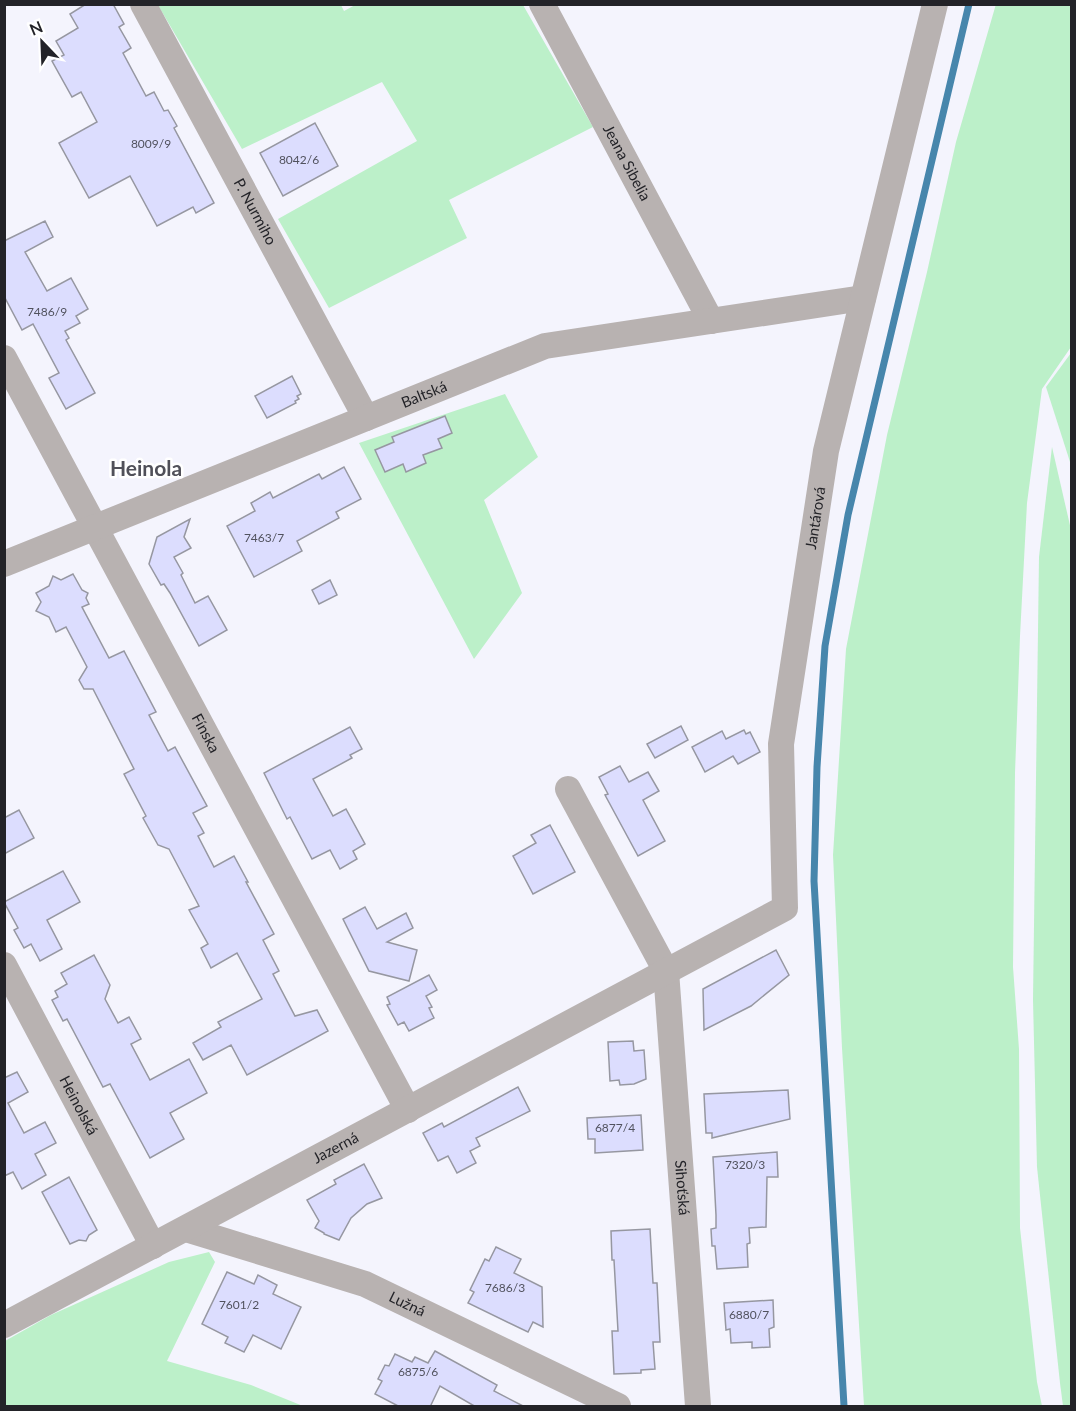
<svg xmlns="http://www.w3.org/2000/svg" width="1076" height="1411" viewBox="0 0 1076 1411" font-family="Lato,sans-serif">
<style>
.green{fill:#bcf0c9}
.lines{fill:none;stroke-linecap:round;stroke-linejoin:round}
.stream{stroke:#4786ac;stroke-width:7}
.building{fill:#dcddfe;stroke:#9697a1;stroke-width:1.5}
.minor{stroke:#b8b2b1;stroke-width:26}
.labels{text-anchor:middle;stroke-width:5;stroke-linejoin:round;paint-order:stroke}
.number-label{font-size:12px;fill:#51525e}
.street-label{font-size:15px;fill:#232328;stroke:#fff}
.district-label{font-size:21px;font-weight:bold;fill:#505059;stroke:#fff}
</style>
<rect width="100%" height="100%" fill="#f4f4fd"/>
<!-- green -->
<g class="green">
<path d="M996 4 1072 5 1071 347 1042 389 1027 503 1020 636 1015 773 1013 967 1019 1049 1020 1228 1037 1382 1042 1406H864L842 1048 833 855 846 649 887 435 927 272 956 142Z"/>
<path d="M341 5 344 11 357 4 523 5 593 127 449 200 467 238 329 308 278 219 417 141 382 82 242 149 158 5Z"/>
<path d="M1071 353V465L1046 387Z"/>
<path d="M505 394 538 457 484 500 522 593 474 659 359 443Z"/>
<path d="M1052 447 1072 534 1071 1406H1063L1060 1383 1037 1167 1033 1000 1039 557Z"/>
<path d="M209 1252 215 1262 167 1361 251 1385 303 1406H5V1341L51 1315 169 1262Z"/>
</g>
<g class="lines">
<!-- stream -->
<path class="stream" d="M844 1406 814 881 817 767 825 646 848 515 969 4"/>
</g>
<!-- building -->
<g class="building">
<path d="M86 4H113L124 24 119 27 131 48 123 53 146 96 154 92 164 111 168 110 177 126 174 128 214 203 196 213 193 207 157 226 130 176 89 198 59 143 97 122 81 92 72 97 52 61 64 55 56 41 78 28 70 14Z"/>
<path d="M315 123 338 166 283 196 260 153Z"/>
<path d="M45 221 53 237 25 252 47 291 71 278 88 309 76 316 80 323 65 331 69 338 66 340 95 393 66 409 49 378 59 373 33 324 22 330 4 296V241Z"/>
<path d="M292 376 301 394 297 396 299 399 295 401 296 403 267 418 255 396Z"/>
<path d="M445 416 452 433 438 439 442 448 423 455 426 463 406 472 403 464 385 472 375 450 394 442 392 437Z"/>
<path d="M344 467 361 499 336 512 339 518 297 541 302 551 254 577 227 526 255 511 251 503 270 492 273 498 319 474 322 479Z"/>
<path d="M190 519 184 537 191 548 174 557 183 573 181 575 195 603 208 596 227 630 199 646 170 593 164 584 161 585 149 564 157 537Z"/>
<path d="M73 574 82 590 88 593 86 598 89 604 82 607 109 658 124 651 156 712 149 715 168 751 175 747 207 806 193 813 204 833 198 836 214 867 234 856 248 882H246L274 934 263 940 279 971 273 974 295 1016 317 1010 328 1031 247 1075 231 1045 203 1060 193 1043 221 1027 218 1022 262 999 237 953 211 968 201 948 208 944 189 910 199 906 169 849 158 845 143 818 146 816 124 774 134 769 93 689H84L79 680 87 667 66 627 56 632 49 617 36 611 41 602 36 593 49 586 53 576 61 580Z"/>
<path d="M330 580 337 595 319 604 312 590Z"/>
<path d="M681 726 688 740 655 758 647 744Z"/>
<path d="M350 727 362 749 350 755 352 758 313 779 333 816 346 809 365 844 353 851 357 859 340 869 330 850 312 859 290 817 287 819 264 773Z"/>
<path d="M744 730 746 734 750 732 760 752 738 764 733 756 705 772 692 747 722 731 726 739Z"/>
<path d="M620 766 629 782 648 772 659 791 643 800 665 841 638 856 605 795 608 794 599 777Z"/>
<path d="M19 810 34 838 4 854V818Z"/>
<path d="M550 825 575 872 533 894 513 856 536 843 531 835Z"/>
<path d="M63 871 80 902 47 920 62 949 40 961 31 944 24 948 14 930 18 928 4 902Z"/>
<path d="M365 907 377 929 406 913 413 928 387 942 417 950 409 981 369 971 343 919Z"/>
<path d="M776 950 789 975 751 1006 704 1030 703 989Z"/>
<path d="M94 955 110 985 105 999 118 1023 129 1017 141 1039 131 1044 150 1080 189 1059 207 1093 170 1113 184 1139 150 1158 110 1084 103 1087 67 1019 63 1021 52 1000 58 997 55 991 67 984 61 973Z"/>
<path d="M429 975 437 990 426 996 432 1007 429 1008 434 1018 409 1031 404 1022 398 1025 387 1005 390 1004 387 997Z"/>
<path d="M633 1041 634 1051 644 1050 646 1079 634 1084 620 1085 619 1080 610 1081 608 1042Z"/>
<path d="M17 1072 28 1092 8 1103 24 1133 45 1122 56 1143 35 1154 46 1175 22 1189 13 1172 4 1176V1078Z"/>
<path d="M518 1087 530 1111 476 1138 480 1146 470 1151 476 1163 457 1173 448 1156 438 1161 423 1133 442 1123 444 1127Z"/>
<path d="M788 1090 790 1119 712 1138V1133H706L704 1094Z"/>
<path d="M641 1115 643 1150 595 1153V1139H588L587 1118Z"/>
<path d="M777 1152 778 1177H767L766 1227 749 1228 750 1243 747 1244 748 1267 717 1269 715 1246H712L711 1229 716 1228V1215L713 1157Z"/>
<path d="M364 1164 382 1198 367 1204 351 1218 339 1240 324 1234V1233L315 1228 319 1221 307 1200 336 1184 334 1180Z"/>
<path d="M69 1177 97 1230 89 1235 86 1241 79 1240 70 1244 42 1192Z"/>
<path d="M650 1229 653 1283H657L660 1342H653L655 1369 641 1370V1373L614 1374 612 1331H618L614 1260H612L611 1231Z"/>
<path d="M496 1247 521 1259 514 1273 542 1287 543 1327 533 1322 528 1332 468 1303 474 1292 470 1290 485 1259 489 1261Z"/>
<path d="M227 1272 254 1284 258 1275 277 1285 273 1294 301 1307 281 1349 253 1335 244 1352 225 1343 228 1337 202 1324Z"/>
<path d="M773 1300 774 1327 769 1329 770 1347 752 1348V1342L731 1343 730 1329 726 1330 724 1303Z"/>
<path d="M435 1351 497 1385 494 1391 525 1407H476L440 1386 430 1407H400L375 1394 382 1381 378 1379 385 1365 389 1366 395 1354 412 1362 415 1357 428 1363Z"/>
</g>
<g class="lines">
<!-- minor -->
<g class="minor">
<path id="s1" d="M143 4 366 418"/>
<path id="s2" d="M542 4 711 321"/>
<path id="s3" d="M4 358 408 1110"/>
<path id="s4" d="M4 564 545 346 863 298"/>
<path id="s5" d="M568 789 666 971 698 1406"/>
<path id="s6" d="M4 965 153 1246"/>
<path id="s7" d="M186 1229 365 1284 618 1406"/>
<path id="s8" d="M4 1325 785 908 781 744 826 451 935 4"/>
</g>
</g>
<g class="labels">
<!-- number labels -->
<g class="number-label">
<text x="151" y="148">8009/9</text>
<text x="299" y="164">8042/6</text>
<text x="47" y="316">7486/9</text>
<text x="264" y="542">7463/7</text>
<text x="615" y="1132">6877/4</text>
<text x="745" y="1169">7320/3</text>
<text x="505" y="1292">7686/3</text>
<text x="239" y="1309">7601/2</text>
<text x="749" y="1319">6880/7</text>
<text x="418" y="1376">6875/6</text>
</g>
<!-- street labels -->
<g class="street-label">
<text dy="5" stroke="none"><textPath href="#s2" startOffset="180">Jeana Sibelia</textPath></text>
<text dy="5" stroke="none"><textPath href="#s1" startOffset="236">P. Nurmiho</textPath></text>
<text dy="5" stroke="none"><textPath href="#s4" startOffset="453">Baltská</textPath></text>
<text dy="5" stroke="none"><textPath href="#s8" startOffset="1278">Jantárová</textPath></text>
<text dy="5" stroke="none"><textPath href="#s3" startOffset="426">Fínska</textPath></text>
<text dy="5" stroke="none"><textPath href="#s6" startOffset="159">Heinolská</textPath></text>
<text dy="5" stroke="none"><textPath href="#s8" startOffset="376">Jazerná</textPath></text>
<text dy="5" stroke="none"><textPath href="#s5" startOffset="424">Sihoťská</textPath></text>
<text dy="5" stroke="none"><textPath href="#s7" startOffset="234">Lužná</textPath></text>
</g>
<!-- district labels -->
<g class="district-label">
<text x="146" y="476">Heinola</text>
</g>
</g>
<!-- border -->
<rect width="1076" height="1411" fill="none" stroke="#232328" stroke-width="12"/>
<!-- north arrow -->
<g transform="translate(42 42) rotate(337)" stroke="#ffffff" stroke-width="4.5" paint-order="stroke">
<path d="M0-4.5L10 22L0 15L-10 22Z" fill="#232328"/>
<text y="-9" font-size="16" font-weight="bold" text-anchor="middle" fill="#232328">N</text>
</g>
</svg>
